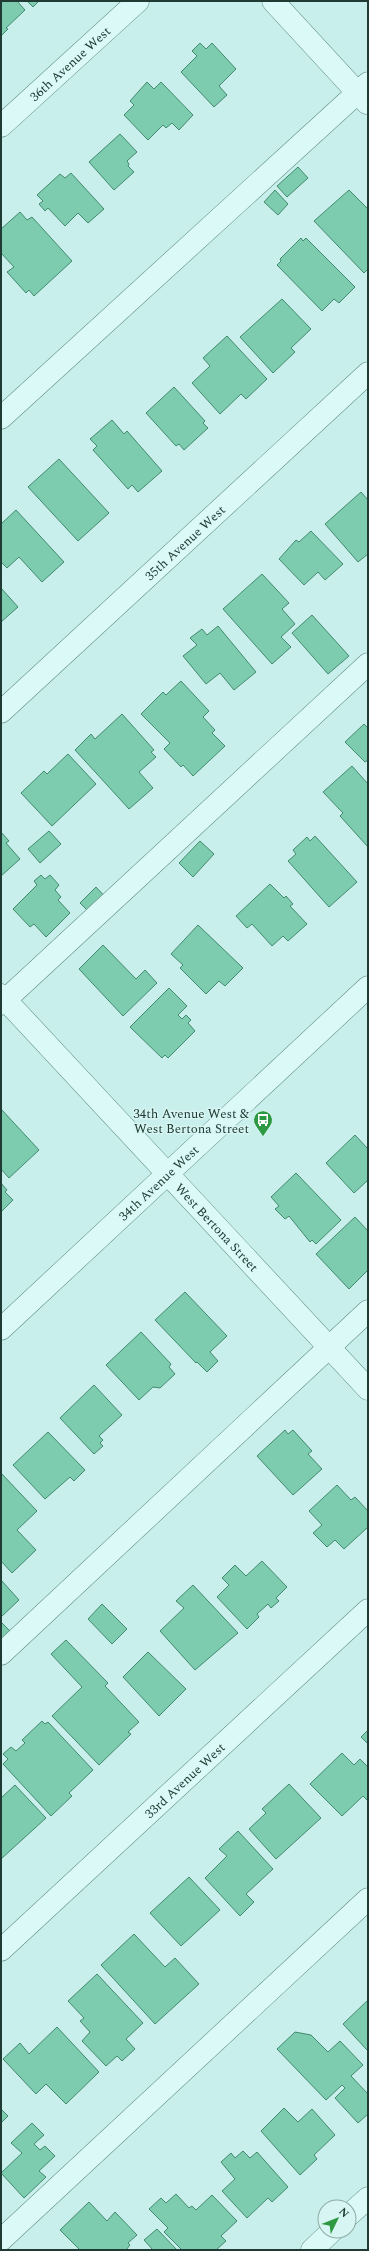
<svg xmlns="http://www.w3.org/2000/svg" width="369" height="2251" viewBox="0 0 369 2251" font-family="Spectral,serif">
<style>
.building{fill:#7eccaf;stroke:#428a6e}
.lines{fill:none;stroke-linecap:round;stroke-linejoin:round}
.minor-casing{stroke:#5d8b7f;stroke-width:23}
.minor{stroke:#dbf9f6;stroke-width:22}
.labels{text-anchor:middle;stroke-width:3;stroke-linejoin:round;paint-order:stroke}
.street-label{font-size:13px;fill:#203b33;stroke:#d7f6f3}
.poi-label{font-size:13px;fill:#203b33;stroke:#d7f6f3;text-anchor:end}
</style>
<rect width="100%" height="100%" fill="#c8efeb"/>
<!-- building -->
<g class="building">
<path d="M1 1H17L25 10 6 28 8 29 1 36Z"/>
<path d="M27 1H39L33 7Z"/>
<path d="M200 43 206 49 212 43 236 69 219 86 227 95 214 107 181 72 197 56 192 51Z"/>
<path d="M147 82 154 89 161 82 193 115 179 130 172 123 166 128 163 125 148 140 124 115 134 105 130 101Z"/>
<path d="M120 134 137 152 127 161 129 164 128 166 134 172 114 190 89 162Z"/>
<path d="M298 167 308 178 287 197 277 186Z"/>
<path d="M71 173 104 209 88 223 78 213 65 226 48 208 45 211 39 204 43 201 37 195 60 174 65 178Z"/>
<path d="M275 190 288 204 278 215 264 202Z"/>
<path d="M349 190 368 209V269L364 273 314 221Z"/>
<path d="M20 212 27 220 32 217 72 261 34 296 29 290 26 293 7 272 14 267 1 253V229Z"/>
<path d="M301 238 303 241 306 238 355 287 339 303 334 299 322 311 277 265 281 261 280 259Z"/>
<path d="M282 299 311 329 291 348 295 352 273 373 240 337Z"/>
<path d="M227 336 267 379 246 399 241 394 220 414 192 383 210 366 203 358Z"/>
<path d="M174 387 205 421 203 423 208 428 184 450 179 444 176 446 146 413Z"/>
<path d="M112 420 124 434 127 431 162 471 138 492 132 485 128 489 93 450 97 446 90 439Z"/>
<path d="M59 459 109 513 78 541 28 487Z"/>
<path d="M361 492 368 500V554L358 562 325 524Z"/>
<path d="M16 510 64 562 42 582 19 557 7 568 1 562V524Z"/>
<path d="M311 531 343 564 325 580 318 572 304 585 279 559 296 540 299 542Z"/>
<path d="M262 574 289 603 282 609 295 624 281 637 291 647 272 664 223 609Z"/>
<path d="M1 588 18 607 1 622Z"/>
<path d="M312 615 349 656 328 674 292 633Z"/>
<path d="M218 626 256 672 234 690 220 673 206 684 183 656 197 645 190 638 202 629 207 635Z"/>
<path d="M181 681 209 711 203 717 215 730 212 733 225 746 193 776 183 765 181 767 164 749 170 743 141 714 163 692 166 695Z"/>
<path d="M122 714 154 750 151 752 156 757 139 772 153 788 129 809 75 750 91 734 95 739Z"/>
<path d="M364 724 368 728V760L365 762 345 742Z"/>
<path d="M68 754 96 784 52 826 21 793 44 771 47 774Z"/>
<path d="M352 766 368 784V847L340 816 343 813 323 792Z"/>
<path d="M49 831 61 844 40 863 28 849Z"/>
<path d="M1 832 9 841 6 843 20 859 1 876Z"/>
<path d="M315 836 357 882 329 907 288 861 296 854 293 850 307 837 310 841Z"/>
<path d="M200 841 214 854 193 877 179 863Z"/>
<path d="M41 875 45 879 50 875 59 885 55 890 61 897 58 900 70 913 46 937 34 924 30 927 13 909 37 885 34 881Z"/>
<path d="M270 884 284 898 286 896 293 904 290 906 307 924 288 941 283 936 272 946 252 924 247 928 236 916Z"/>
<path d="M96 887 108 900 92 915 80 903Z"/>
<path d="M198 925 243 968 225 986 219 981 206 994 180 968 183 965 171 954Z"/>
<path d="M103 945 136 979 145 970 157 983 123 1016 79 969Z"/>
<path d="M169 988 187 1006 178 1015 182 1019 186 1015 191 1020 188 1023 195 1031 168 1058 165 1055 162 1058 130 1027Z"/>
<path d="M1 1109 39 1150 9 1178 1 1169Z"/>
<path d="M355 1135 368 1149V1180L354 1193 326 1163Z"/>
<path d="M296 1173 341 1220 316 1244 312 1240 310 1242 289 1216 285 1219 275 1209 279 1206 271 1197Z"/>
<path d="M1 1183 7 1190 5 1192 13 1200 1 1212Z"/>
<path d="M355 1217 368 1231V1270L349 1289 316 1254Z"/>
<path d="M185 1292 227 1336 210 1352 218 1361 207 1372 197 1362 196 1363 155 1320Z"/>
<path d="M141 1332 171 1364 169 1367 175 1374 160 1388 153 1387 139 1400 106 1365Z"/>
<path d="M94 1385 122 1415 99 1436 103 1440 100 1443 103 1446 94 1454 60 1418Z"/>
<path d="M285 1430 288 1434 293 1430 312 1451 308 1454 322 1469 293 1495 257 1456Z"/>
<path d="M48 1432 85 1470 74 1481 70 1477 45 1499 13 1465Z"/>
<path d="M1 1473 37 1511 17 1530 36 1550 12 1573 1 1561Z"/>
<path d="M337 1485 351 1500 355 1497 368 1511V1527L344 1549 335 1540 327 1547 313 1533 322 1525 309 1511Z"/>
<path d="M262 1561 287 1587 276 1598 279 1601 271 1608 268 1604 257 1614 259 1617 247 1629 217 1597 229 1585 222 1578 235 1565 246 1576Z"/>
<path d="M1 1580 19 1600 1 1617Z"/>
<path d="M193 1585 238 1633 195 1670 160 1631 184 1608 176 1601Z"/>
<path d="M102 1604 127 1629 112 1644 88 1619Z"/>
<path d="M1 1622 15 1636 1 1649Z"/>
<path d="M66 1640 108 1683 105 1686 139 1722 128 1732 131 1734 99 1765 52 1716 82 1687 51 1654Z"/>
<path d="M148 1652 186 1689 159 1716 123 1677Z"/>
<path d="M42 1721 45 1724 48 1722 93 1770 69 1793 72 1796 51 1816 3 1764 8 1759 3 1754 11 1747 16 1751 25 1743 22 1740Z"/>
<path d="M368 1730V1744L361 1737Z"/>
<path d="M342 1753 354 1765 360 1759 368 1767V1801L363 1796 342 1816 310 1784Z"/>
<path d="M289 1784 321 1818 276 1859 249 1829 266 1813 262 1809Z"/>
<path d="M15 1785 46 1818 1 1859V1798Z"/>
<path d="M238 1831 273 1869 246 1894 254 1902 240 1916 205 1878 227 1856 219 1849Z"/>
<path d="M189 1877 220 1910 181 1946 150 1913Z"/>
<path d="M134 1934 165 1967 175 1958 199 1984 155 2024 101 1965Z"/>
<path d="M97 1974 143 2023 126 2039 135 2049 122 2061 117 2056 106 2066 82 2041 90 2032 80 2021 84 2018 68 2001Z"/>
<path d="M368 2000V2049L367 2050 343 2024Z"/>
<path d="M57 2027 99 2072 66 2104 46 2084 36 2094 3 2059 20 2043 29 2054Z"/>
<path d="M295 2032 311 2035 328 2052 340 2041 363 2065 351 2076 368 2094V2114L358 2123 335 2098 345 2088 342 2085 326 2100 277 2049Z"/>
<path d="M284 2108 298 2122 312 2109 335 2135 314 2155 317 2159 300 2175 261 2131Z"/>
<path d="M1 2109 8 2116 1 2123Z"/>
<path d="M32 2123 44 2135 34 2144 40 2150 45 2146 55 2156 39 2171 46 2177 24 2198 1 2173 22 2153 11 2143Z"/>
<path d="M243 2151 250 2158 257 2152 288 2187 272 2202 268 2198 247 2218 222 2191 235 2179 221 2162 231 2153 235 2158Z"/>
<path d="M176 2194 189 2208 192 2206 196 2210 212 2195 237 2221 221 2236 226 2241 216 2250H182L164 2232 168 2228 149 2209 161 2198 166 2203Z"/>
<path d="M89 2202 107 2221 115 2212 137 2235 128 2243 130 2245 126 2250H80L60 2230Z"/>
<path d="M157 2229 177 2250H153L144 2240Z"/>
</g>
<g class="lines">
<!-- minor casing -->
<g class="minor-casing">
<g id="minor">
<path d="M273 1 367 103"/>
<path id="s1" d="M1 126 138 1"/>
<path d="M1 418 368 83"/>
<path id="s2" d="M1 712 368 373"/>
<path id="s3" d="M1 995 368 1389"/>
<path d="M1 1004 368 664"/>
<path id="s4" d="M1 1329 368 987"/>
<path d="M1 1654 368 1311"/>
<path id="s5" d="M1 1950 368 1610"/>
<path d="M349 2215 368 2198"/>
<path d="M1 2240 368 1899"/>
<path d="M312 2250 332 2231"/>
</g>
</g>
<!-- minor -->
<use href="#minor" class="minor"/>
</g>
<!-- icons -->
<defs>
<g id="bus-pin" transform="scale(1)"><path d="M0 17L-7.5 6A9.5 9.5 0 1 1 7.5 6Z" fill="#2d9a43" stroke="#d7f6f3"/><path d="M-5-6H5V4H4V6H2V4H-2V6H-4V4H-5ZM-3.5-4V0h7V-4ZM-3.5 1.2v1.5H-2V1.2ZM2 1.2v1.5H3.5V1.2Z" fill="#fff"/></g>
</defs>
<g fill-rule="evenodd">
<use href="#bus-pin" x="263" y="1120"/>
</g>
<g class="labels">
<!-- street labels -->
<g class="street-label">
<text dy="5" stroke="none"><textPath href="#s1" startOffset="93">36th Avenue West</textPath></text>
<text dy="5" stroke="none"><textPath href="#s2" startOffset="250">35th Avenue West</textPath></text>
<text dy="5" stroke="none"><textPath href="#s4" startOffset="215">34th Avenue West</textPath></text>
<text dy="5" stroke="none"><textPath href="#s3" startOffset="317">West Bertona Street</textPath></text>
<text dy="5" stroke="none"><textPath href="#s5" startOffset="250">33rd Avenue West</textPath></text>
</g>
<!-- poi labels -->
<g class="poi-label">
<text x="249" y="1118">34th Avenue West &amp;<tspan x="249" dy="15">West Bertona Street</tspan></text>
</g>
</g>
<!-- border -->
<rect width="369" height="2251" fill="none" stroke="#203b33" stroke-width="4"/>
<!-- north arrow -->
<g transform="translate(337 2219) rotate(47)"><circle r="19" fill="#d7f6f3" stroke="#8eaba6"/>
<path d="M0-3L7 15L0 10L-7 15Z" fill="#2d9a43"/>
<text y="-6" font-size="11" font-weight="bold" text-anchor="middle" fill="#203b33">N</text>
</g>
</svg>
